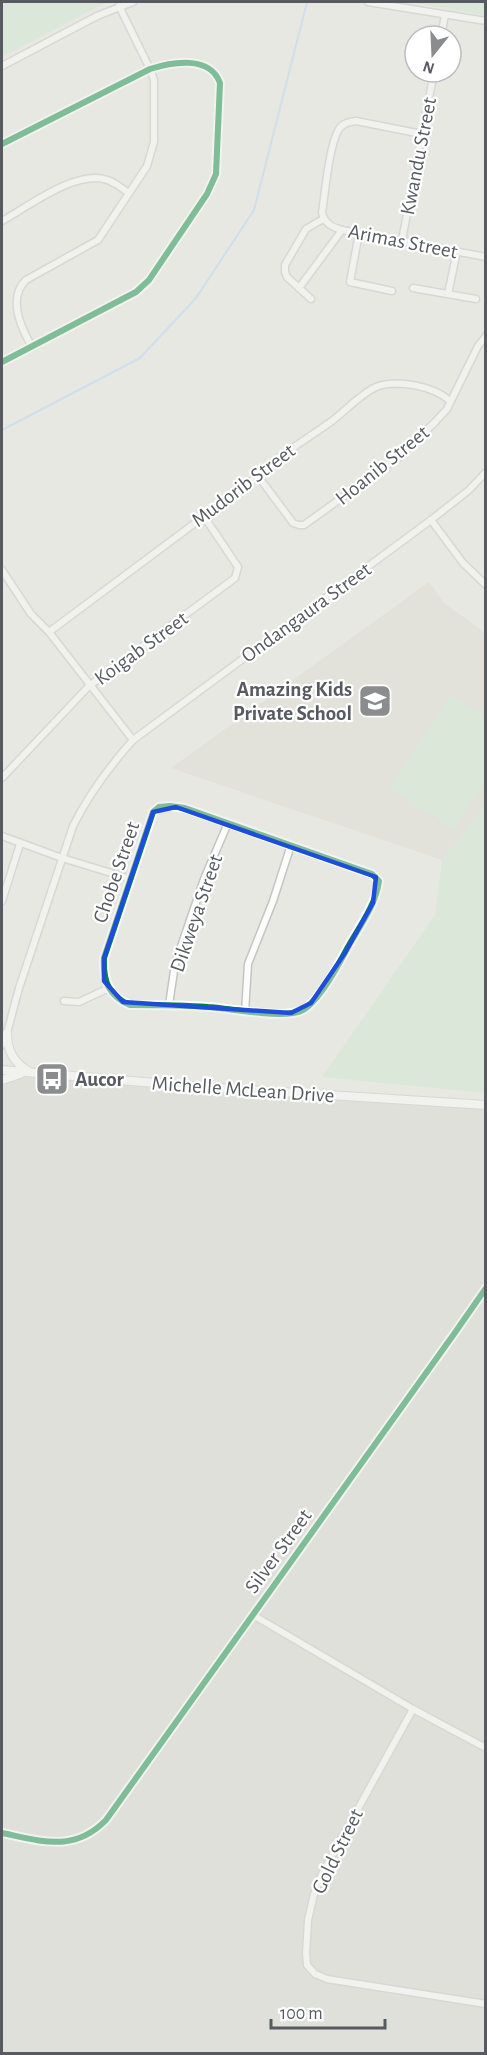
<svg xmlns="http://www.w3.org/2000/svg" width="487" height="2055" viewBox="0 0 487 2055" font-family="'Alegreya Sans',sans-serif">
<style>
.industrial{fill:#d8d7d1}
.education{fill:#dbd9d0}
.green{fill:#cde7cc}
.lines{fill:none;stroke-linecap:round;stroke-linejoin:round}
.stream{stroke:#b2d4f6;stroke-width:2}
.minor-casing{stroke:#c4c4c4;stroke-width:9}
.tertiary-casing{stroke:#c4c4c4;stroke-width:10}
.minor{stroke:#fcfcfb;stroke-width:6}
.tertiary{stroke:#fcfcfb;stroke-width:8}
.cycleway-casing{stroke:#fff;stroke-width:10}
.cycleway{stroke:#00873e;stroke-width:6}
.marked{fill:none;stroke:#1d4ed8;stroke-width:4.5;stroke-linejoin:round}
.labels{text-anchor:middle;stroke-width:4.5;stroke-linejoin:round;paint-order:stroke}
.street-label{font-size:21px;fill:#575b61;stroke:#fff}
.poi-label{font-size:21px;font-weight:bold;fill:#575b61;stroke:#fff;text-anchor:end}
</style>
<rect width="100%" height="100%" fill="#e8e8e2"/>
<!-- industrial -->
<path class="industrial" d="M31 1072 485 1105V2053H2V1082Z"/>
<!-- education -->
<path class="education" d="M429 582 443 602 485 633V806L442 860 171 768Z"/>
<!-- green -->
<g class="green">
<path d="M2 2H107L2 57Z"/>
<path d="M410 2H485V15Z"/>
<path d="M451 694 486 717 485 783 453 830 389 787Z"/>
<path d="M485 806V1093L322 1077 435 915 442 860Z"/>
</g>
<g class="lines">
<!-- stream -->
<path class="stream" d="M2 430 140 358 196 298 254 210 307 2"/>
<!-- minor casing -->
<g class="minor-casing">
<g id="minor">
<path d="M368 2 486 21"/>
<path d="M441 36 445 15"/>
<path d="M2 66 97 16 133 2"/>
<path d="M422 134 356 121C349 122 343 123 339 129 329 145 325 193 322 213 325 224 332 227 342 230L486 257"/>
<path d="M2 144 150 69C172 62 210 55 220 83L216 174 207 194 149 280 136 292 2 362"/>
<path d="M2 221C29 206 73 172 104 179 114 181 121 188 129 193"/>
<path d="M359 233 350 282 392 291"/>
<path d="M402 240 434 72"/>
<path d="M299 288 342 230"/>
<path d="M413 288 476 299"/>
<path d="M448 294 457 251"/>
<path d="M311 299 287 277 285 272V265L306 229 323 219"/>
<path d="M32 347C21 328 7 298 26 280L98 240 147 166 154 142V80L150 69 119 6"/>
<path d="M258 476 293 523 299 525H304L401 455 435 422 447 409 478 346 486 336"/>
<path d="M431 520 463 563 486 585"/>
<path d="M2 570 31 614 49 632 133 740"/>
<path d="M49 632 258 476C280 454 307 439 332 421 345 411 362 393 376 387 397 379 434 386 450 401"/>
<path d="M2 778 89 686 235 578 238 567 203 515"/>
<path d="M170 806 185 808 372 874 379 881C376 905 359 927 348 947 339 964 320 1000 303 1010 284 1020 230 1008 208 1007 182 1005 156 1005 130 1005 108 996 103 980 104 958L153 812 159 807Z"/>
<path d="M2 836 62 858 131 879"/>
<path d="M2 901 20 844"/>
<path d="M64 1001 79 1002 109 988"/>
<path d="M169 1005 175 964 204 879 228 823"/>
<path d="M245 1012 248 964 273 901 291 845"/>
<path d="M2 1045 7 1033 19 988 73 826C89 794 109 767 133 740L431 520 469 490 486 472"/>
<path d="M253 1615 413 1709 486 1748"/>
<path d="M413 1709 322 1874 314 1894 308 1920 306 1953 307 1965 315 1974 327 1979 486 2004"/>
</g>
</g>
<!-- tertiary casing -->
<g class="tertiary-casing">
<g id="tertiary">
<path d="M7 1033C7 1050 13 1062 28 1071"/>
<path d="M2 1070 203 1087 486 1105"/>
<path d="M2 1080 20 1074"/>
<path d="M2 1833C41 1841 74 1853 106 1820L454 1334 486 1288"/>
</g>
</g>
<!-- minor -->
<use href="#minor" class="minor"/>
<!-- tertiary -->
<use href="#tertiary" class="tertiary"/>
<!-- cycleway casing -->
<g class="cycleway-casing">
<g id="cycleway">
<path d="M2 144 150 69C172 62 210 55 220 83L216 174 207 194 149 280 136 292 2 362"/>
<path d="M170 806 185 808 372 874 379 881C376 905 359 927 348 947 339 964 320 1000 303 1010 284 1020 230 1008 208 1007 182 1005 156 1005 130 1005 108 996 103 980 104 958L153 812 159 807Z"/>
<path d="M2 1833C41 1841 74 1853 106 1820L454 1334 486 1288"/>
</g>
</g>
<!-- cycleway -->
<use href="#cycleway" class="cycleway"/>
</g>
<!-- marked area -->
<path d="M0 0H487V2055H0ZM176 807 376 877 373 903 345 953 311 1003 291 1013 123 1002 104 981V958L153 812Z" fill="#e8e8e2" fill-opacity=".55" fill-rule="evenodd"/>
<path class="marked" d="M176 807 376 877 373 903 345 953 311 1003 291 1013 123 1002 104 981V958L153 812Z"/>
<!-- icons -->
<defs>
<g id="school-square" transform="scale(1.725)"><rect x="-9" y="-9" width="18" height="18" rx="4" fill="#8a8c8e" stroke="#fff"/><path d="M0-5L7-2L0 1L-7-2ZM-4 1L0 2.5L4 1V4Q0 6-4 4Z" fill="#fff"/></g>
<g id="bus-square" transform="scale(1.725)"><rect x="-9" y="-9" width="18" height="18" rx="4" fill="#8a8c8e" stroke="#fff"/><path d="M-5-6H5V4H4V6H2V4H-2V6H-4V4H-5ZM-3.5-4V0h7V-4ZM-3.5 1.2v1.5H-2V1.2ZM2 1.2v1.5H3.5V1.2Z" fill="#fff"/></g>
</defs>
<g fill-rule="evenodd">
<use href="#school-square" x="375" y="701"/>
<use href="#bus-square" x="52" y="1079"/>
</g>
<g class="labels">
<!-- street labels -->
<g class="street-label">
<text transform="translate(418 156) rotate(-79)" y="7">Kwandu Street</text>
<text transform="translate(403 241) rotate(11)" y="7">Arimas Street</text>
<text transform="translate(382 465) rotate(-39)" y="7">Hoanib Street</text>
<text transform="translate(243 485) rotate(-37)" y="7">Mudorib Street</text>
<text transform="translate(306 612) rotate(-36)" y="7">Ondangaura Street</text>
<text transform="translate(141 648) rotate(-36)" y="7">Koigab Street</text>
<text transform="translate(116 872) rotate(-71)" y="7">Chobe Street</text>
<text transform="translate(196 913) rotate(-71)" y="7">Dikweya Street</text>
<text transform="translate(243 1089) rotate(4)" y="7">Michelle McLean Drive</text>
<text transform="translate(278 1551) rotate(-54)" y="7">Silver Street</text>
<text transform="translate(337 1851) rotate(-64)" y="7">Gold Street</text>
</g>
<!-- poi labels -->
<g class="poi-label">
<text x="352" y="696">Amazing Kids<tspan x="352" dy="24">Private School</tspan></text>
<text x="75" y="1086" text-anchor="start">Aucor</text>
</g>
</g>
<!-- border -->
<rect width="487" height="2055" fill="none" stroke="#575b61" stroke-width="6"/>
<!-- north arrow -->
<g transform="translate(433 54) rotate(198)"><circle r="28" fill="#ffffff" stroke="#bcbdc0" stroke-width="1.5"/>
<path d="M0-4.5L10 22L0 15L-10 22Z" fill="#8a8c8e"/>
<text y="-9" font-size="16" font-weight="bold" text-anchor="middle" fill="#575b61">N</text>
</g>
<!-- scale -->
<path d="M271 2019v9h114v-9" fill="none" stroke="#575b61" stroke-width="3"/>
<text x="280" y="2019" font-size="18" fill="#575b61" stroke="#ffffff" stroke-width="4.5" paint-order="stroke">100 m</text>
</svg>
